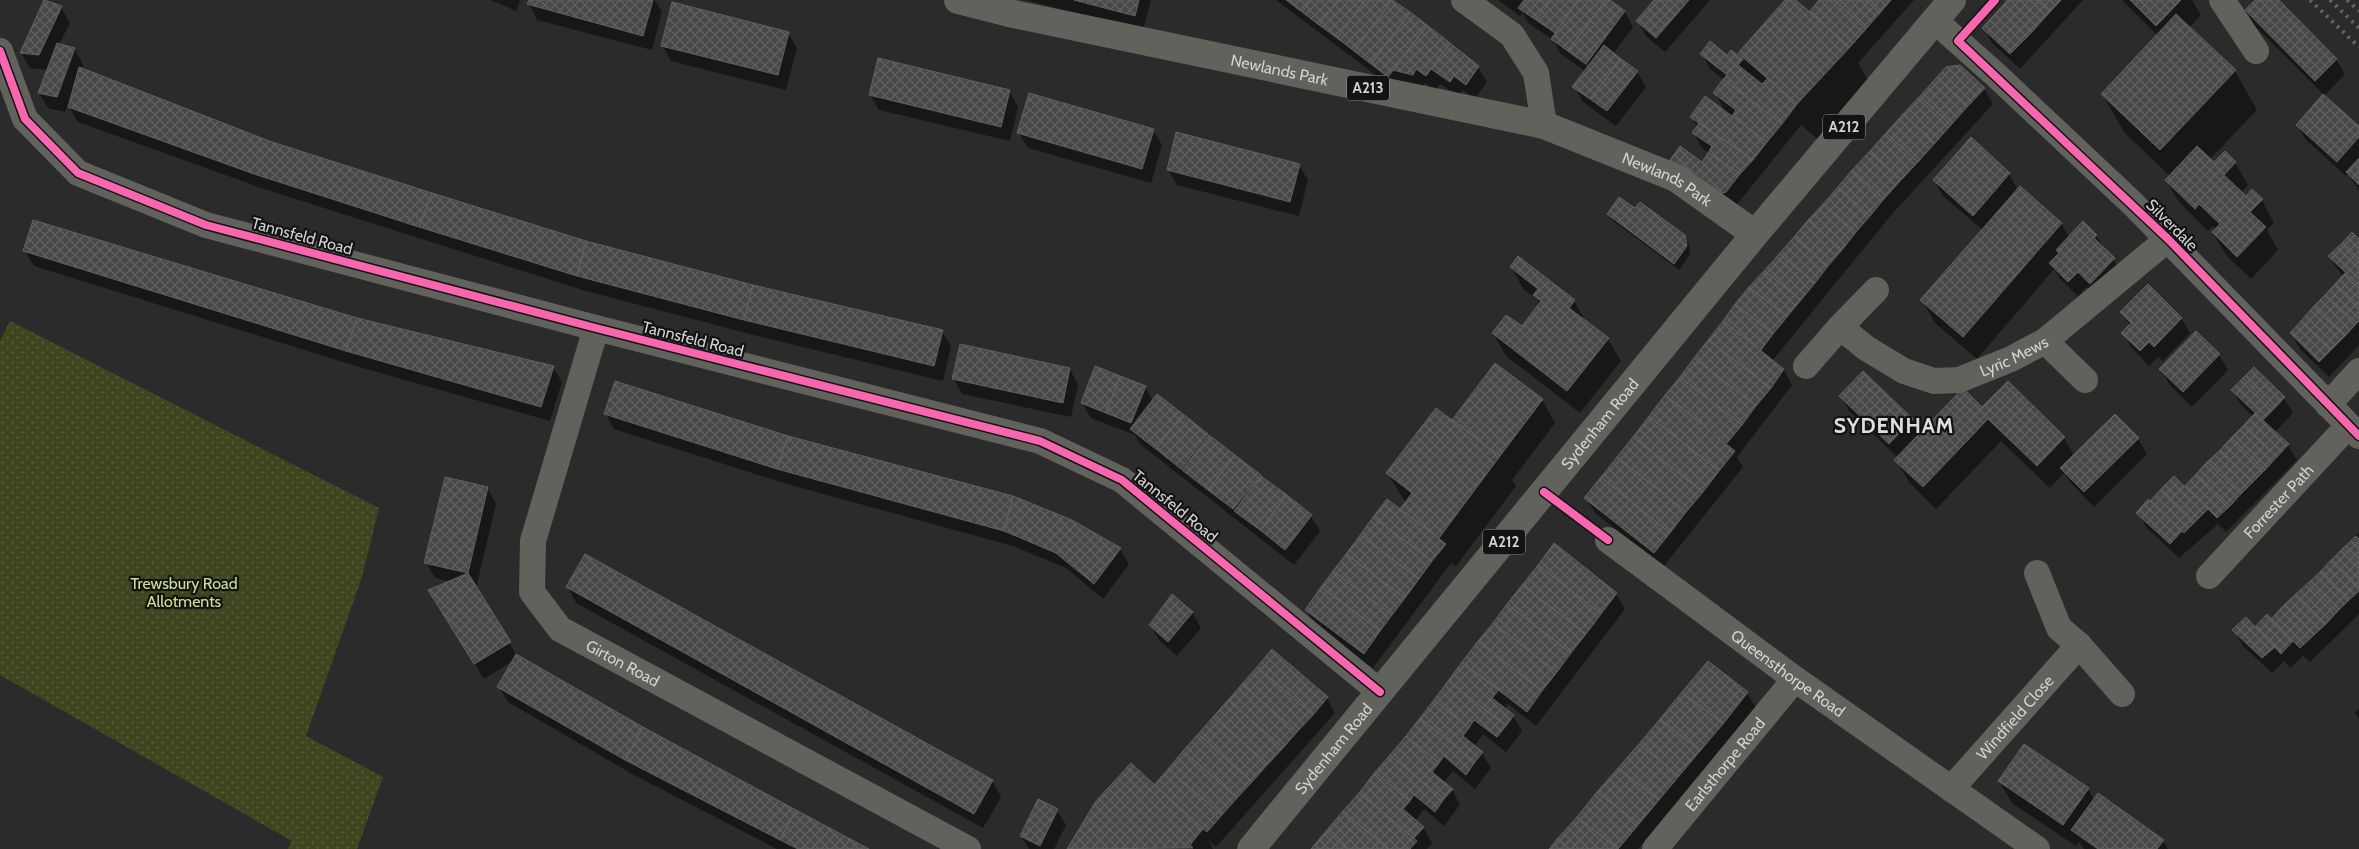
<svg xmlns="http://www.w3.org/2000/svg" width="2359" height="849" font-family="Cabin,sans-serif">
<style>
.garden{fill:url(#garden-dots)}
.shadow{fill:#0007;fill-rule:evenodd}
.building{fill:url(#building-cross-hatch);stroke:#606061}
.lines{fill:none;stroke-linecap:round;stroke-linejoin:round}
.minor{stroke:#60625b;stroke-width:26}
.primary{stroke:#61625b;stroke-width:28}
.rail{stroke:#666663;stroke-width:4;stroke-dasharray:2.5 5;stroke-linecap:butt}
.cycleway-casing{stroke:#131314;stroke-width:11}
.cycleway{stroke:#f766af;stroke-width:8}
.labels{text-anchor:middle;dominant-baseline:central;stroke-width:4.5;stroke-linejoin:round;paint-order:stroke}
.shield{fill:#131314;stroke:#989899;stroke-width:1}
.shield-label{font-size:15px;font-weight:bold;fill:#d1d1d2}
.street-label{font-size:16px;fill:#d1d1d2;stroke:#131314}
.park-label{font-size:16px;fill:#cce08d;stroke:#131314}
.district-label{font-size:21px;font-weight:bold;letter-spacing:1px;fill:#dedde1;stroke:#131314}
</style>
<defs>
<pattern id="garden-dots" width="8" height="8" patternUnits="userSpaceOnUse" patternTransform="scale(1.25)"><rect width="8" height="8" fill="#3e461f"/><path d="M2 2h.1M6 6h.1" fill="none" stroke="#59603f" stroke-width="1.8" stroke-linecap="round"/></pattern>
<pattern id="building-cross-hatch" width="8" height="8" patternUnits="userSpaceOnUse" patternTransform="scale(1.25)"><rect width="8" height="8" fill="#484848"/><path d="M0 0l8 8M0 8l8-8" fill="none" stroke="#616162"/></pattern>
</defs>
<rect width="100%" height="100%" fill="#2b2b2b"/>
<path class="garden" d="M10 321 379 508 362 577 306 736 383 777 357 849H288L292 841 0 675V341Z"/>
<path class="shadow" d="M45 0 61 7 70 23 59 45 75 49 83 65 82 69 272 143 585 242 753 286 942 331 951 346 943 381 754 335 586 291 264 189 78 122 68 105 65 112 48 108 39 93 48 70 30 68 21 53Z
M491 0H520L516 11Z
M530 0H655L662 12 652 50 537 20 529 4Z
M1025 0H1151L1143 30Z
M1276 0H1390L1478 67 1487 82 1475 99 1463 90 1459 96 1440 84 1435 90 1425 83 1421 89 1397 91Z
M1498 0H1608L1624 11 1633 27 1613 54 1637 72 1646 87 1616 126 1583 102 1574 87 1585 71 1561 54 1553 40 1528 23 1523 13 1520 16ZM1562 45 1592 67 1591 69 1562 48Z
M1656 0H1710L1665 52 1646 36 1638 21Z
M1785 0H1797L1796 2 1813 17 1821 0H1914L1858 63 1871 86 1820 141 1801 125 1735 207 1729 208 1703 163 1709 153 1702 148 1693 133 1697 127 1692 117 1726 113 1715 93 1724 80 1710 69 1702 54 1728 56 1731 51 1745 62 1740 53Z
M2009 0H2083L2020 69 1992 43 1983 28Z
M2122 0H2192L2201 15 2189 28 2235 71 2257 110 2209 160 2214 164 2235 163 2248 185 2241 193 2246 198 2262 200 2274 223 2267 230 2278 250 2251 279 2226 255 2213 233 2216 229 2213 226 2208 231 2179 202 2166 180 2170 176 2125 133 2102 94 2158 36Z
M2257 0H2277L2336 59 2345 74 2324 96 2359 128V190L2348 174 2346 176 2306 140 2297 125 2324 95 2255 26 2246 10Z
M788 33 797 48 786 90 671 61 662 45Z
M1984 89 1993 104 1892 214 1772 361 1784 370 1792 385 1737 457 1743 467 1663 567 1595 513 1586 498 1750 288Z
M1010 92 1018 107 1010 141 879 110 870 95Z
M1153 130 1162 145 1151 183 1028 148 1019 133Z
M1971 139 2009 174 2018 190 2061 223 2069 237 2083 223 2096 236 2123 274 2099 299 2087 287 2078 296 2060 279 2054 269 1977 359 1935 323 1922 300 1983 230 1943 196 1934 180Z
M1299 165 1308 180 1299 216 1177 185 1168 170Z
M1636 210 1684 236 1689 244 1690 254 1679 270 1613 221 1609 214Z
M2359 241V345L2329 377 2300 349 2291 333 2343 277 2329 257Z
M25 251 357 320 553 367 562 382 550 421 356 366 34 266Z
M1511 267 1574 301 1586 322 1608 339 1621 361 1580 413 1506 356 1493 333 1522 328 1540 305 1537 299 1524 290Z
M2122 312 2181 318 2190 333 2163 361 2158 357 2149 366 2132 348 2123 333 2130 326Z
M2219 355 2228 370 2192 407 2169 384 2161 369Z
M1496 364 1542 400 1555 423 1512 480 1516 486 1456 566 1451 563 1373 668 1315 625 1306 610 1404 514 1406 503 1388 474 1456 424Z
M1070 369 1078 385 1071 417 962 394 954 379Z
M2254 369 2284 398 2293 413 2275 432 2288 445 2297 460 2226 532 2218 524 2179 558 2147 528 2138 513 2184 488 2253 417 2241 405 2232 390Z
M1145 387 1153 401 1158 396 1311 516 1320 531 1294 565 1140 444 1135 435 1091 418 1082 403Z
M1841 396 1912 420 1920 435 1982 409 2064 438 2074 456 2138 439 2147 454 2094 507 2071 483 2064 473 2050 488 2001 441 1936 509 1909 482 1896 460 1898 458 1849 411Z
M606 414 787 437 1072 521 1120 549 1129 564 1103 599 1066 568 1013 546 787 484 614 429Z
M488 489 496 504 476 588 517 656 643 728 866 849H777L634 775 508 702 499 687 514 660 484 679 439 606 451 582 435 578 426 562Z
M2359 533V614L2310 662 2303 656 2290 668 2284 661 2272 673 2243 646 2234 630 2255 628 2271 621Z
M568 587 992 781 1001 797 983 828 576 603Z
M1616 594 1625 609 1536 726 1508 704 1504 709 1513 716 1522 731 1506 752 1483 734 1474 747 1482 753 1491 768 1475 789 1453 771 1443 783 1452 789 1460 805 1444 826 1424 809 1415 821 1423 827 1432 843 1427 849H1311L1406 737Z
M1192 612 1201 628 1177 656 1159 640 1150 625Z
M1747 693 1756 708 1638 849H1552Z
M1327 698 1335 713 1216 847 1208 840 1213 849H1069L1097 802 1155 786Z
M2359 709V719L2355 713Z
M1999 781 2088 789 2094 800 2163 841 2168 849H2084L2079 842 2076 846 2012 803Z
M1057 810 1066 825 1054 849H1029L1021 836Z"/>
<path class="building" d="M44 0 62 6 39 55 20 53Z
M529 0H653L643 36 527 4Z
M1074 0H1139L1135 16Z
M1286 0H1311L1302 12Z
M1311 0H1338L1319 25 1302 12Z
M1338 0H1365L1337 38 1319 25Z
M1365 0H1392L1354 51 1337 38Z
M1392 0 1410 12 1371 64 1354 51Z
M1524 0H1551L1536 20 1518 8Z
M1551 0H1578L1555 33 1536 20Z
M1578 0H1606L1568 51 1551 39Z
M1606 0H1610L1625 11 1586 64 1568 51Z
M1654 0H1689L1656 38 1636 21Z
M1785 0H1796L1850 47 1797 104 1738 53Z
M1819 0H1834L1866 29 1850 47 1809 12Z
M1834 0H1865L1880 13 1866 29Z
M1865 0H1891L1880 13Z
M2007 0H2036L2050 12 2032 32 2004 4Z
M2036 0H2061L2050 12Z
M2130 0H2181L2156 26Z
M2255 0H2279L2337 59 2315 81 2245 10Z
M672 2 789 32 778 75 661 46Z
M2004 4 2032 32 2010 54 1982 28Z
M1410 12 1427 25 1388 77 1371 64Z
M2176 14 2236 70 2160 150 2101 94Z
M1427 25 1450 43 1431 69 1426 76 1416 69 1413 75 1393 70Z
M1710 41 1727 55 1731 50 1743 59 1738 65 1762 84 1768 78 1797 104 1782 124 1723 79 1727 75 1700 54Z
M57 43 75 48 57 97 38 93Z
M1450 43 1479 66 1466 85 1454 76 1450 82 1431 69Z
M1604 45 1621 59 1590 99 1572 87Z
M878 58 1010 90 1001 127 869 95Z
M1621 59 1638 71 1607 111 1590 99Z
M1960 65 1985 88 1968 106 1937 77 1946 67Z
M79 67 272 142 432 193 419 227 254 174 68 107Z
M1937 77 1968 106 1951 125 1920 96Z
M1723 79 1782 124 1767 142 1732 116 1736 110 1713 93Z
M1029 93 1154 129 1142 169 1017 133Z
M2323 94 2359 126V137L2337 162 2296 125Z
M1705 96 1767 142 1753 160 1690 117Z
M1920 96 1951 125 1935 143 1903 114Z
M1903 114 1935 143 1918 162 1886 133Z
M1699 123 1753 160 1740 174 1708 153 1712 146 1692 133Z
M1176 132 1300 164 1290 202 1167 170Z
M1886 133 1918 162 1901 180 1869 152Z
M1971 137 2010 173 1973 216 1933 180Z
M1680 146 1702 162 1708 153 1740 174 1726 192 1720 194 1670 160Z
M2197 146 2214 162 2225 151 2236 162 2224 175 2246 196 2252 189 2263 199 2250 212 2266 227 2237 257 2212 232 2220 224 2199 204 2195 209 2165 180Z
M1869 152 1901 180 1884 199 1852 170Z
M2359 158V185L2346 172Z
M1852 170 1884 199 1870 216 1838 187Z
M2020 186 2062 223 1963 337 1920 300Z
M1838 187 1870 216 1856 232 1823 204Z
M432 193 586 241 577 276 419 227Z
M1619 197 1635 208 1640 202 1685 235 1687 246 1674 264 1607 214Z
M1823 204 1856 232 1842 250 1808 220Z
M33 220 357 318 346 351 23 251Z
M1808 220 1842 250 1828 266 1794 237Z
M2083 221 2097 235 2094 238 2115 258 2090 284 2078 272 2068 282 2049 263 2059 253 2056 250Z
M2352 232 2359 239V263L2341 244Z
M1794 237 1828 266 1815 283 1779 254Z
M586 241 753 285 744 320 577 276Z
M2341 244 2359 263V285L2328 256Z
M1779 254 1815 283 1801 300 1764 271Z
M1518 256 1575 300 1569 308 1609 338 1567 391 1492 333 1506 315 1522 326 1541 301 1533 295 1538 289 1510 267Z
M1764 271 1801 300 1787 317 1749 287Z
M2345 273 2359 285V305L2335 284Z
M2148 284 2182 318 2154 347 2149 342 2140 351 2121 333 2131 323 2120 312Z
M2335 284 2359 305V321L2357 323 2325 295Z
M753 285 943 330 934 366 744 320Z
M1749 287 1787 317 1773 334 1735 304Z
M2325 295 2357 323 2345 336 2313 307Z
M1735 304 1773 334 1761 350 1723 321Z
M2313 307 2345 336 2332 349 2301 321Z
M357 318 554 366 541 407 346 351Z
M1723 321 1784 369 1771 388 1708 340Z
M2301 321 2332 349 2319 362 2290 333Z
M2196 331 2220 354 2183 392 2159 369Z
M1708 340 1771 388 1756 406 1694 358Z
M960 344 1070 368 1063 403 952 379Z
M1694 358 1756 406 1742 425 1680 377Z
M1495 363 1543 399 1500 456 1452 420Z
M1095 366 1120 376 1106 413 1081 403Z
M2254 367 2285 397 2274 409 2243 378Z
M1863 371 1913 419 1889 444 1839 396Z
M1120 376 1146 386 1131 423 1106 413Z
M1680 377 1742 425 1727 443 1665 395Z
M2243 378 2274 409 2263 420 2231 390Z
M615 381 788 436 777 469 604 414Z
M2008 381 2065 437 2037 466 1988 419 1923 487 1894 460 1963 388 1982 407Z
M1157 394 1183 414 1156 449 1130 429Z
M1665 395 1735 451 1719 471 1649 416Z
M1436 408 1500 456 1439 538 1400 509 1412 493 1386 473Z
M2255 413 2289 444 2277 457 2243 426Z
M1183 414 1208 434 1181 469 1156 449Z
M2115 414 2139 438 2084 492 2060 468Z
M1649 416 1719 471 1703 492 1633 437Z
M2243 426 2277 457 2265 470 2231 438Z
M1209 435 1235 455 1208 490 1182 470Z
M788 436 1013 496 1004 531 777 469Z
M1633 437 1703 492 1686 512 1617 457Z
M2231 438 2265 470 2253 482 2219 451Z
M2219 451 2253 482 2241 494 2207 462Z
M1235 455 1261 475 1233 509 1208 490Z
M1617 457 1686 512 1670 533 1601 477Z
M2207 462 2241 494 2230 506 2196 474Z
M2196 474 2230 506 2217 518 2185 486Z
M1261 476 1287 495 1260 530 1234 511Z
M2174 476 2208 509 2195 522 2161 489Z
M445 477 488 487 468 573 424 563Z
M1601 477 1670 533 1654 553 1584 498Z
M2161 489 2195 522 2184 533 2150 501Z
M1287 495 1312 515 1285 550 1260 530Z
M1013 496 1072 520 1121 548 1094 584 1056 553 1004 531Z
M1387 499 1446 544 1432 561 1373 517Z
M2148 499 2182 531 2170 544 2136 513Z
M1373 517 1432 561 1419 579 1360 535Z
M1360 535 1419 579 1405 598 1346 554Z
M2356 536 2359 539V564L2343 548Z
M1554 543 1617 593 1601 614 1538 565Z
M2343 548 2359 564V587L2332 559Z
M585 554 993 780 974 814 566 587Z
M1346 554 1405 598 1392 615 1333 571Z
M2332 559 2359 587V591L2348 601 2320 572Z
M1538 565 1601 614 1586 634 1522 585Z
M1333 571 1392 615 1380 631 1321 587Z
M2320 572 2348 601 2337 612 2308 583Z
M468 573 511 642 474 664 428 590Z
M2308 583 2337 612 2326 624 2296 594Z
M1522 585 1586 634 1571 653 1507 604Z
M1321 587 1380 631 1364 654 1305 610Z
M1172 594 1193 612 1168 642 1149 625Z
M2296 594 2326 624 2314 635 2284 605Z
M1507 604 1571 653 1557 672 1493 623Z
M2284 605 2314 635 2300 648 2271 619Z
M2267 614 2293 641 2281 654 2255 627Z
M2246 617 2275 647 2262 658 2232 630Z
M1493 623 1557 672 1542 691 1478 641Z
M1478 641 1542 691 1527 712 1462 662Z
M1272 649 1328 697 1313 715 1257 667Z
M516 654 643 727 625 760 497 687Z
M1708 661 1748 692 1723 724 1682 692Z
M1462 662 1499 690 1492 698 1514 715 1506 726 1448 681Z
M1257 667 1313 715 1297 732 1242 684Z
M1448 681 1506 726 1497 737 1474 720 1469 728 1434 700Z
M1242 684 1297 732 1283 748 1228 700Z
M1682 692 1723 724 1700 751 1660 719Z
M1228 700 1283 748 1268 764 1213 717Z
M1434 700 1469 728 1463 736 1483 752 1475 762 1420 718Z
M1213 717 1268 764 1252 782 1198 734Z
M1420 718 1475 762 1466 775 1444 756 1439 763 1406 736Z
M1660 719 1700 751 1679 776 1639 744Z
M643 727 796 810 780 840 625 760Z
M1198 734 1252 782 1237 798 1183 751Z
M1406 736 1439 763 1432 772 1453 789 1444 799 1390 755Z
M1639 744 1679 776 1659 800 1618 768Z
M2024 744 2089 788 2063 825 1998 781Z
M1183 751 1237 798 1222 815 1168 769Z
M1390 755 1444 799 1435 812 1414 795 1410 801 1375 772Z
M1131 763 1203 829 1190 845 1193 848 1067 849 1096 801Z
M1618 768 1659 800 1639 824 1597 792Z
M1168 769 1222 815 1207 832 1154 785Z
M1375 772 1410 801 1403 809 1424 827 1414 838 1359 793Z
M1597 792 1639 824 1618 849 1577 817Z
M1359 793 1417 841 1410 849H1388L1343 811Z
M2098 793 2164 840 2157 849H2098L2071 830Z
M1038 799 1058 809 1040 846 1020 836Z
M796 810 869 849H798L780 840Z
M1343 811 1388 849H1347L1326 831Z
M1577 817 1618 849H1570L1557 839Z
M1326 831 1347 849H1311Z
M1557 839 1570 849H1549Z"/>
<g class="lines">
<g class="minor">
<path d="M1464 0 1512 35 1536 73 1544 125"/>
<path d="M2222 0 2256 51"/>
<path d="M1934 20 1997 76 2133 204 2359 436"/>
<path d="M0 51 25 119 78 173 206 225 596 328 1040 441 1122 480 1380 692"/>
<path d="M1840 327 1876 290"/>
<path id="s1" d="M596 328 533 541 532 592 560 629 968 849"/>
<path d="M2045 341 2085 380"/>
<path id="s2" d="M1806 366 1840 327 1866 348 1904 371 1934 381 1959 380 2011 359 2045 341 2168 239"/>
<path d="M2328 405 2359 371"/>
<path id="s3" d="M1608 540 1795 679 2037 849"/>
<path d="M2037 573 2059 628 2079 645"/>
<path id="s4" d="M2209 576 2348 426"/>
<path id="s5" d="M1951 789 2079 645 2122 694"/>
<path id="s6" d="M1655 849 1795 679"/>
</g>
<g class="primary">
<path id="s7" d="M958 0 1009 13 1544 125 1676 178 1755 234"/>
<path id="s8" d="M1251 849 1755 234 1952 0"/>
</g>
<path class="rail" d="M2310 0 2359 47
M2330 0 2359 28
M2347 0 2359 11"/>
<defs>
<path id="cycleway" d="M1995 0 1958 41 2168 239 2359 436
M0 51 25 119 78 173 206 225 596 328 1040 441 1122 480 1380 692
M1544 492 1608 540"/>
</defs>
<use href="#cycleway" class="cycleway-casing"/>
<use href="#cycleway" class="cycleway"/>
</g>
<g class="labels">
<g class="shield">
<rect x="1347" y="75.5" width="42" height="25" rx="4"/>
<rect x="1823" y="114.5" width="42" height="25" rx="4"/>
<rect x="1483" y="529.5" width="42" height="25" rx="4"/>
</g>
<g class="shield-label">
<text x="1368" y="88">A213</text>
<text x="1844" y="127">A212</text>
<text x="1504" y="542">A212</text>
</g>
<g class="street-label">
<text stroke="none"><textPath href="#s7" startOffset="329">Newlands Park</textPath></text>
<text stroke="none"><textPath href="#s7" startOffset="734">Newlands Park</textPath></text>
<text transform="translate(2172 225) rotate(45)">Silverdale</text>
<text transform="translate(302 236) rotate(15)">Tannsfeld Road</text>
<text transform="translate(693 339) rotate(14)">Tannsfeld Road</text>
<text stroke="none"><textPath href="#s2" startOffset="246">Lyric Mews</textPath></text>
<text stroke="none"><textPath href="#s8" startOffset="550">Sydenham Road</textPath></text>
<text stroke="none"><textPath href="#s4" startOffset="102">Forrester Path</textPath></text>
<text transform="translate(1175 506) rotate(39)">Tannsfeld Road</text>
<text stroke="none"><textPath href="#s1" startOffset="391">Girton Road</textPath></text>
<text stroke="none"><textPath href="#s3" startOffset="224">Queensthorpe Road</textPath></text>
<text stroke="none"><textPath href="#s5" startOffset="96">Windfield Close</textPath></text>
<text stroke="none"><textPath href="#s8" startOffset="130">Sydenham Road</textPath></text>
<text stroke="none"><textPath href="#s6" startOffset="110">Earlsthorpe Road</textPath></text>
</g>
<g class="park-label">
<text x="184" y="583">Trewsbury Road<tspan x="184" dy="18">Allotments</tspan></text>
</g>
<g class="district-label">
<text x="1894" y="425">SYDENHAM</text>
</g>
</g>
</svg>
